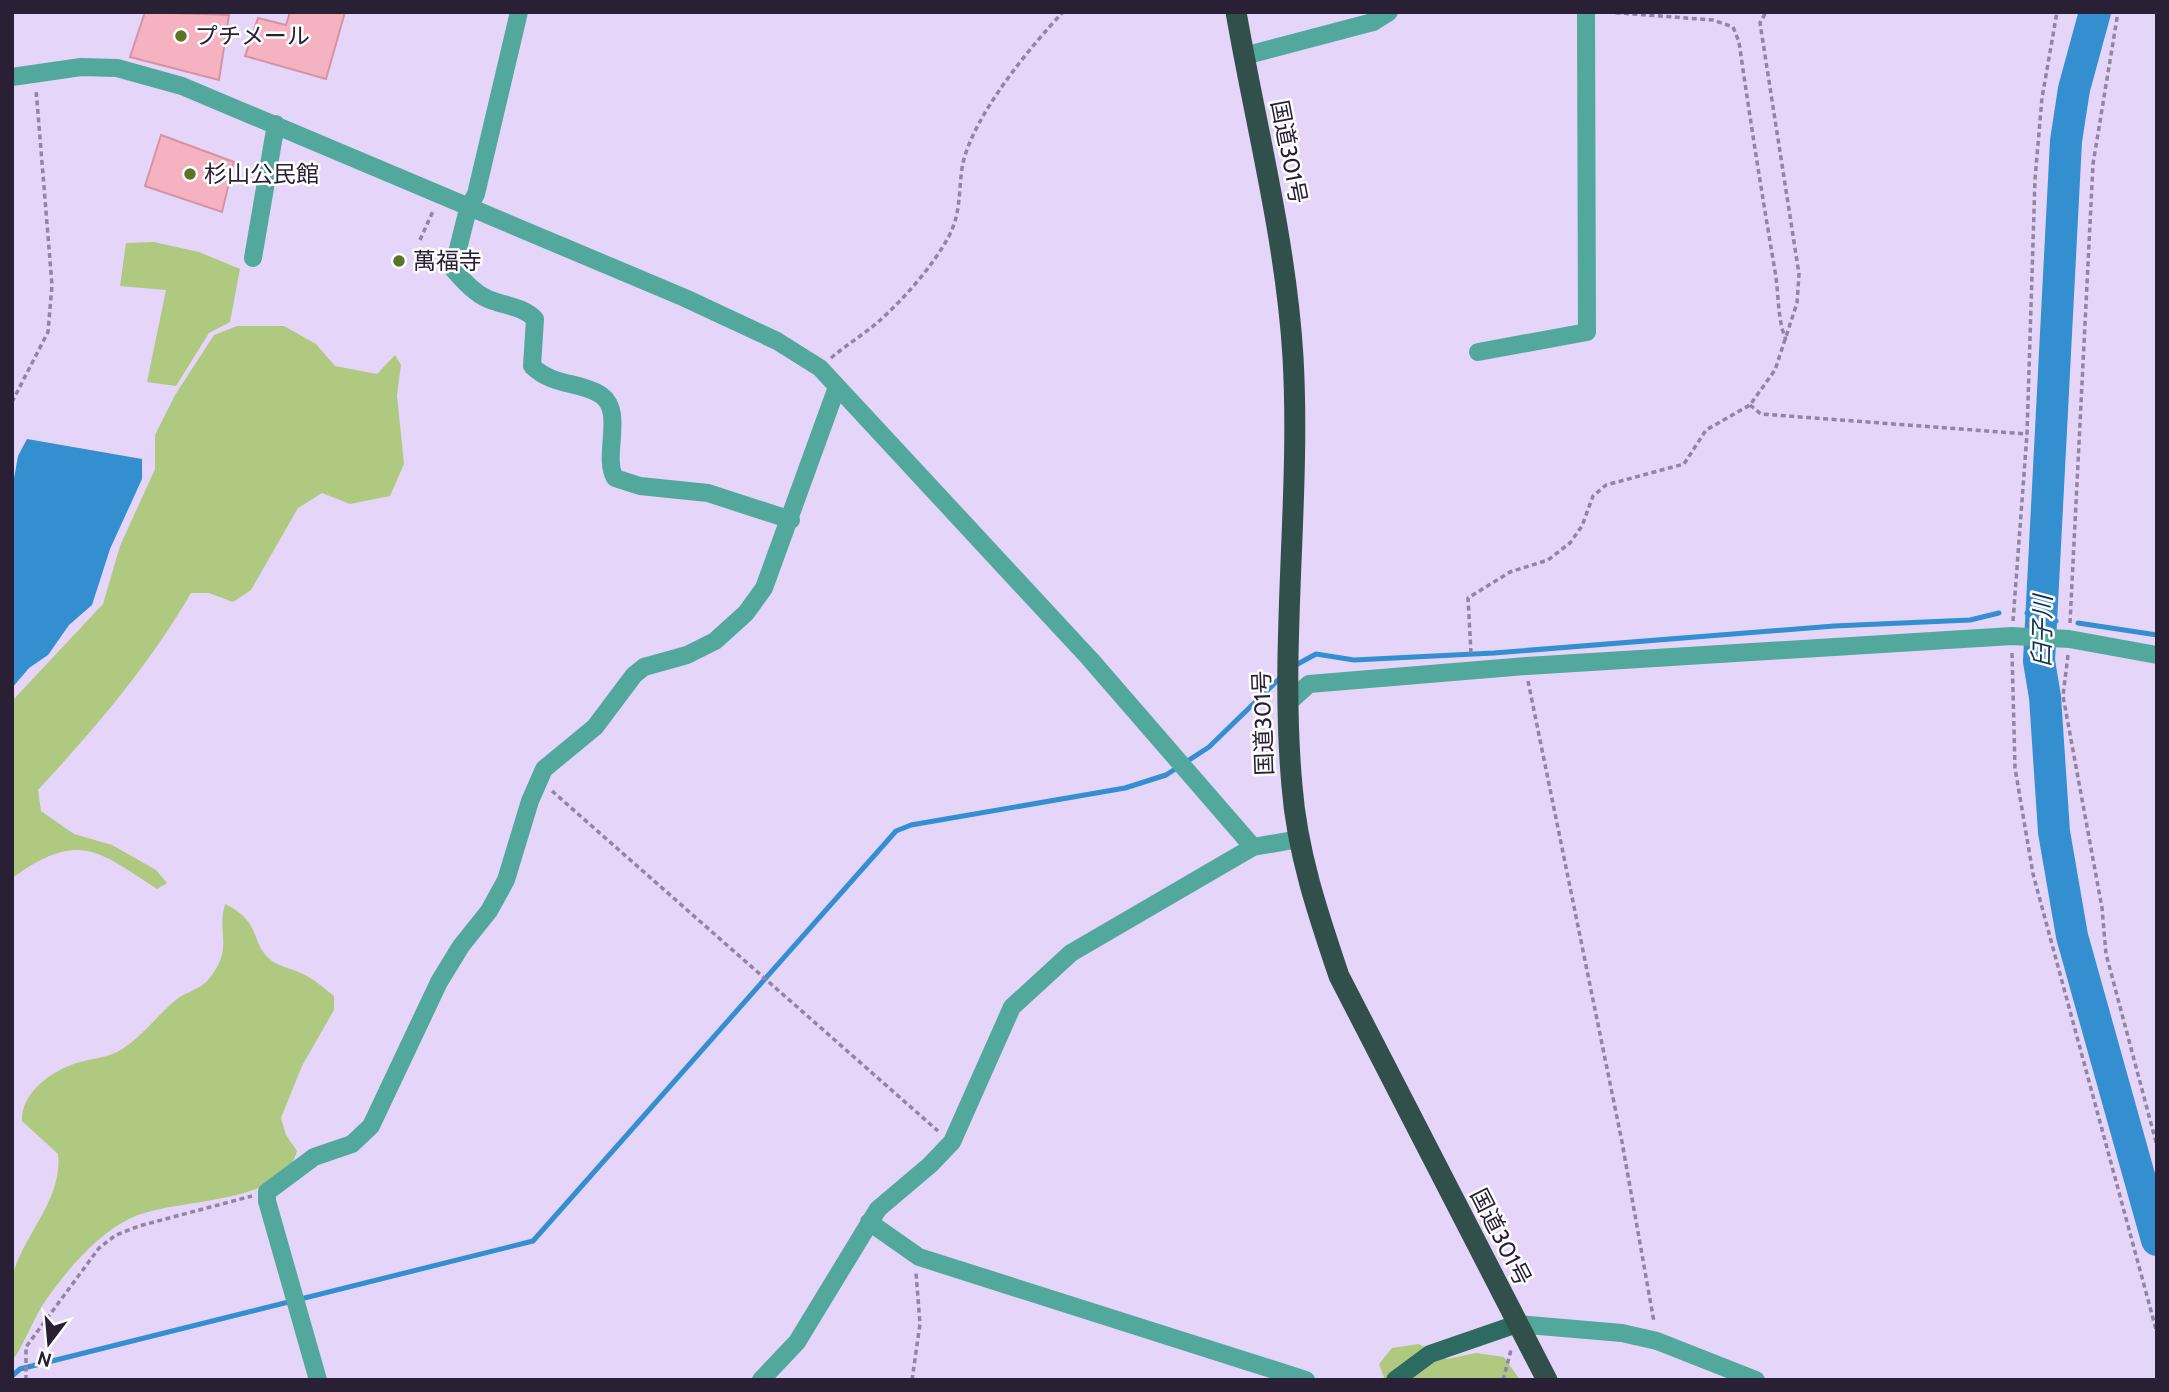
<svg xmlns="http://www.w3.org/2000/svg" width="2169" height="1392" font-family="Cabin,'Noto Sans JP',sans-serif">
<style>
.green{fill:#b0c981}
.water{fill:#348fd1}
.lines{fill:none;stroke-linecap:round;stroke-linejoin:round}
.stream{stroke:#348fd1;stroke-width:5}
.river{stroke:#348fd1;stroke-width:32}
.building{fill:#f5b3c2;stroke:#d793a3;stroke-width:2}
.path{stroke:#9285a3;stroke-width:3.5;stroke-dasharray:5 3.5;stroke-linecap:butt}
.minor{stroke:#52a89d;stroke-width:18}
.major{stroke:#2c6a62;stroke-width:18}
.highway{stroke:#31504c;stroke-width:21}
.poi-dot{fill:#5d7426;stroke:#fefefe;stroke-width:2.5}
.labels{text-anchor:middle;dominant-baseline:central;stroke-width:5;stroke-linejoin:round;paint-order:stroke}
.poi-label{font-size:23px;fill:#2a2036;stroke:#fefefe;text-anchor:start}
.street-label{font-size:23px;fill:#2a2036;stroke:#fefefe}
.water-label{font-size:24px;font-style:italic;fill:#0f3550;stroke:#fefefe}
</style>
<rect width="100%" height="100%" fill="#e4d5f9"/>
<path class="green" d="M154 242 199 252 240 269 230 322 209 333 176 386 147 382 166 290 120 286 126 243Z
M237 326H284L316 344 335 366 377 374 395 355 401 365 397 395 404 464 390 496 350 504 322 493 298 508 251 590 233 602 209 593H191C147 668 97 726 38 790L41 811 74 834 112 845 156 870 167 883 157 889C96 849 78 831 12 878V701L103 604 120 546 155 469V435L175 395 214 335Z
M225 904C264 923 249 944 272 961 281 967 293 969 303 974 314 979 324 988 334 996V1010L302 1066 281 1118 286 1135 297 1151C282 1207 175 1197 131 1218 97 1234 67 1270 46 1300 33 1318 26 1342 12 1361 12 1339 7 1292 13 1274 24 1234 63 1199 58 1154L22 1121C21 1095 47 1074 71 1065 85 1059 103 1059 117 1052 141 1039 156 1016 177 999 186 992 201 989 208 980 235 948 216 933 225 904Z
M1419 1344 1447 1359 1476 1353 1504 1357 1520 1380H1385L1379 1364 1392 1348Z"/>
<path class="water" d="M27 439 142 459V479L110 549 92 605 69 625 48 655 29 668 12 688V490L18 456Z"/>
<g class="lines">
<path class="stream" d="M2027 613 2056 621
M2078 623 2157 635
M1294 666 1316 654 1354 660 1494 653 1834 626 1970 620 1999 613
M12 1376 20 1369 533 1241 896 831 911 825 1125 788 1166 775 1209 747 1281 677"/>
<path class="river" d="M2095 12 2074 89 2066 141 2039 661 2045 697 2054 832 2072 936 2157 1240"/>
</g>
<path class="building" d="M145 12 229 15 219 80 130 57Z
M290 12H345L326 79 245 56 258 18 286 25Z
M161 135 234 162 222 212 145 186Z"/>
<g class="lines">
<path class="path" d="M1607 12 1713 20 1733 27 1739 42C1750 119 1762 195 1775 271 1779 293 1777 319 1786 340
M420 240 433 211
M831 358C846 345 863 335 878 322 904 299 933 266 949 236 962 211 958 188 963 163 974 115 1030 47 1063 12
M12 402 48 332 52 285 36 89
M1750 405 1761 414 2027 434
M2013 621 2027 434 2035 179 2042 98 2057 12
M2070 623 2093 164 2118 12
M1471 653 1468 598 1510 572 1548 560 1570 543 1582 526 1593 496 1606 485 1684 464 1706 430 1750 405 1775 370 1797 303 1799 274 1760 23 1766 12
M2012 653 2015 768 2033 874 2157 1333
M2068 655 2063 696 2102 908 2106 954 2157 1146
M1528 681 1622 1142 1654 1322
M552 791 938 1131
M26 1380V1347L99 1248 116 1235 139 1226 252 1196
M912 1380 920 1324 916 1273
M1503 1380 1511 1350"/>
<path class="minor" d="M519 12 476 194 468 209 453 269C464 281 473 292 488 299 504 306 523 306 535 319L532 366C554 387 579 381 601 395 625 412 602 456 615 478L640 486 708 493 791 520
M1244 56 1373 22 1389 12
M12 77 81 67 117 68 182 86 685 298 777 341 820 368 1090 659 1253 847
M253 258 276 124
M1478 352 1587 332 1586 12
M1288 703 1309 684 1527 666 2012 636 2069 639 2157 655
M869 1222 919 1257 1306 1380
M1517 1324 1622 1333 1657 1341 1756 1380
M318 1380 267 1201V1192L314 1157 352 1144 371 1126 439 982 461 946 489 911 506 880 530 801 544 769 595 727 634 675 644 667 687 655 715 641 746 613 764 588 837 387
M761 1380 797 1342 878 1209 930 1165 952 1142 1012 1007 1071 953 1253 847 1299 839"/>
<path class="major" d="M1395 1380 1430 1354 1517 1324"/>
<path class="highway" d="M1236 12C1256 127 1286 241 1293 357 1301 500 1279 643 1292 786 1297 852 1318 914 1339 976L1547 1380"/>
</g>
<g class="poi-dot">
<circle cx="181" cy="36" r="7"/>
<circle cx="190" cy="174" r="7"/>
<circle cx="399" cy="261" r="7"/>
</g>
<g class="labels">
<g class="poi-label">
<text x="195" y="36">プチメール</text>
<text x="204" y="174">杉山公民館</text>
<text x="413" y="261">萬福寺</text>
</g>
<g class="street-label">
<text transform="translate(1289 152) rotate(79)">国道301号</text>
<text transform="translate(1263 723) rotate(-92)">国道301号</text>
<text transform="translate(1501 1237) rotate(63)">国道301号</text>
</g>
<g class="water-label">
<text transform="translate(2042 631) rotate(-89)">臼子川</text>
</g>
</g>
<rect width="2169" height="1392" fill="none" stroke="#2a2036" stroke-width="28"/>
<g transform="translate(49 1343) rotate(196)" stroke="#fefefe" stroke-width="5" paint-order="stroke">
<path d="M0-5L12 26L0 18L-12 26Z" fill="#2a2036"/>
<text y="-10" font-size="19" font-weight="bold" text-anchor="middle" fill="#2a2036">N</text>
</g>
</svg>
